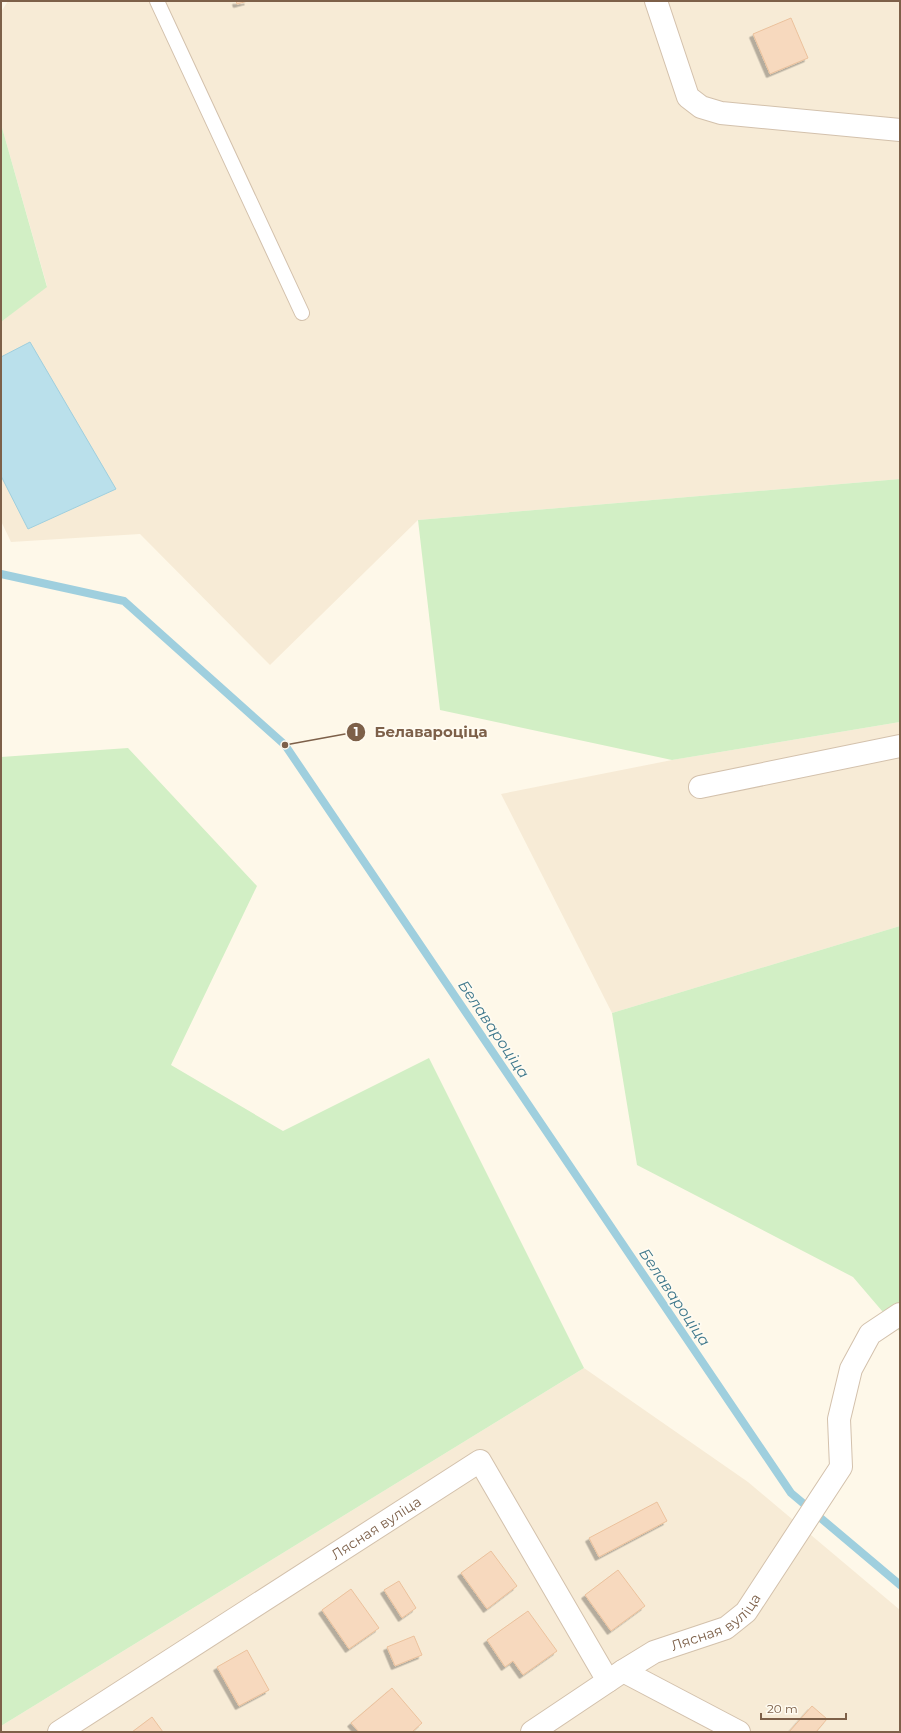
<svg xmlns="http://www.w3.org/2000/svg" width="901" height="1733" font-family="Montserrat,sans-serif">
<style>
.residential{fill:#f7ebd6}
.green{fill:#d2efc5}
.water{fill:#bae0eb;stroke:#9fcfde}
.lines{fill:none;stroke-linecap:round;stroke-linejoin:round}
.stream{stroke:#9fcfde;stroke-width:8}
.building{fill:#f7d9be;stroke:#ebc19c;filter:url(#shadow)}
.lane-casing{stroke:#d3c1ac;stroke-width:16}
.street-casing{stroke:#d3c1ac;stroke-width:24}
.lane{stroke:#fff;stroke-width:14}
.street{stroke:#fff;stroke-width:22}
.labels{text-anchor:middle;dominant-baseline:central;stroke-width:3.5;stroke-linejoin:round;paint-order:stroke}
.street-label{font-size:14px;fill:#7d6049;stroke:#fffbf1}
.water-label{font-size:15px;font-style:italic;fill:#3d778b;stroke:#fffbf1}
.leader{fill:none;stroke:#7d6049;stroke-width:1.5}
.callout-dot{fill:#7d6049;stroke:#fffbf1;stroke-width:1.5}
.mark-label{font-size:12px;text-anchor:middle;font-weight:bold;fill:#fff}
.callout-label{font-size:15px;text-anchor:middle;font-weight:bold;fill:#7d6049;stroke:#fffbf1;stroke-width:3.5;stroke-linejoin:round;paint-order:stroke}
</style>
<defs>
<filter id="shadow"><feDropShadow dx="-3.5" dy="3.5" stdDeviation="0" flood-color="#0004"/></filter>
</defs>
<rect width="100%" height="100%" fill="#fef8e9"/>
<path class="residential" d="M8 1H900V479L418 520 270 665 140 534 11 542 1 521V322L47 286 1 124V12Z
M900 722V926L612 1013 501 794 672 760Z
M584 1368 748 1482 900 1610V1732H1V1726Z"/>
<path class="green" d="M1 124 47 287 1 322Z
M900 479V722L672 760 440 710 418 520Z
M128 748 257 886 171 1065 283 1131 429 1058 584 1368 1 1726V757Z
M900 926V1332L853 1277 637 1165 612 1013Z"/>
<path class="water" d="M30 342 116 489 28 529 1 476V357Z"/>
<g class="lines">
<path class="stream" d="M1 574 124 601 285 745 791 1493 900 1585"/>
</g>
<path class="building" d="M236 1H248L237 4Z
M791 18 808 58 770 74 753 34Z
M657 1502 667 1521 599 1557 589 1538Z
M491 1551 517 1586 487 1609 461 1573Z
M618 1570 645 1606 611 1631 585 1595Z
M399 1581 416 1608 402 1618 384 1590Z
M351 1589 379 1628 349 1649 322 1610Z
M528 1611 557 1651 523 1675 513 1661 505 1667 487 1640Z
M414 1636 422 1655 395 1666 387 1647Z
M247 1650 269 1690 239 1706 217 1667Z
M392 1688 422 1723 412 1732H359L351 1723Z
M812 1706 827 1719 816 1732H789Z
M152 1717 163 1732H132Z"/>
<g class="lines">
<defs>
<path id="lane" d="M157 1 302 313"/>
<g id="street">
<path d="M656 1 688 97 701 107 721 113 900 130"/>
<path d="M700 787 900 746"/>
<path d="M623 1671 739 1732"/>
<path id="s1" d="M59 1732 480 1461 608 1681"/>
<path id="s2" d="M532 1732 623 1671 654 1652 726 1628 746 1612 841 1467 839 1419 851 1369 870 1334 900 1314"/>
</g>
</defs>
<use href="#lane" class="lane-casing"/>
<use href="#street" class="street-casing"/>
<use href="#lane" class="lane"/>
<use href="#street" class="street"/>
</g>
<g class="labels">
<g class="street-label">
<text stroke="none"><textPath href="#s1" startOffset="377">Лясная вуліца</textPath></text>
<text stroke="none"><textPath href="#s2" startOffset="216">Лясная вуліца</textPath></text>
</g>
<g class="water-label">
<text transform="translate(494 1029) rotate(56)">Белавароціца</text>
<text transform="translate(675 1297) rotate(56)">Белавароціца</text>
</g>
</g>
<path class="leader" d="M285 745L356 732"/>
<g class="callout-dot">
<circle cx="285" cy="745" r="4"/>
<circle cx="356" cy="732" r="10"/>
</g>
<g class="mark-label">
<text x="356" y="736">1</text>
</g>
<g class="callout-label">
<text x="431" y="737">Белавароціца</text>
</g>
<rect width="901" height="1733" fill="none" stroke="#7d6049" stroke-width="4"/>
<path d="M761 1713v6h85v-6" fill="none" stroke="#7d6049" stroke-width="2"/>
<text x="767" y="1713" font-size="12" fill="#7d6049" stroke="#fffbf1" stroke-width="3" paint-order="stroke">20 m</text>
</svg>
